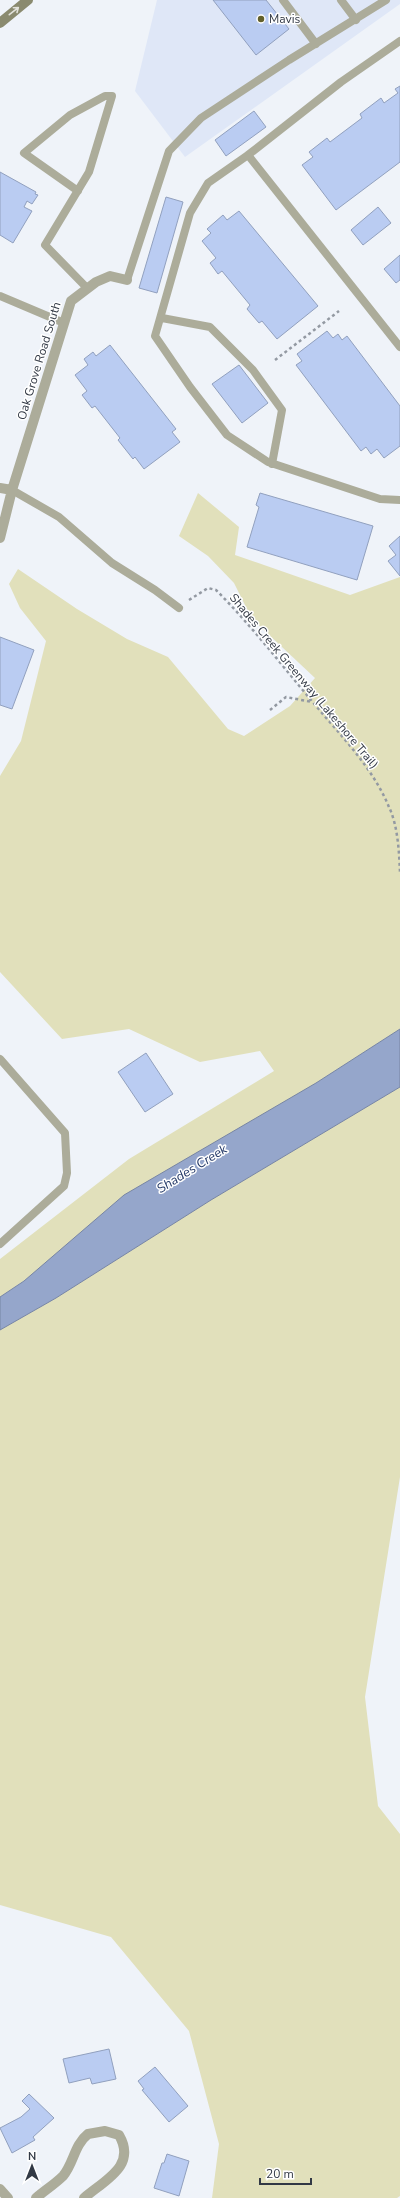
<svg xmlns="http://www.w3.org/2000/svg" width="400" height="2198" font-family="'Nunito Sans',sans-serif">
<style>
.built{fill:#dfe7f7}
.green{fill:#e1e0bb}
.water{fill:#95a6cb;stroke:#7785a3}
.building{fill:#baccf2;stroke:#91a0be}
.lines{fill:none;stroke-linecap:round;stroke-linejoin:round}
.path{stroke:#9399a2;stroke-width:2.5;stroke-dasharray:3 3;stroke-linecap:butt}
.service{stroke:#acac9a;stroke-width:8}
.minor{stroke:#acac9a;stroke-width:10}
.secondary{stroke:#8a8a6f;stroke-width:10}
.oneway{stroke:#e2e2db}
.poi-dot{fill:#62602c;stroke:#fff;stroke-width:1.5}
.labels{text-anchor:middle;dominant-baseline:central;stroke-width:3;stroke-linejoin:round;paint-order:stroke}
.poi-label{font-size:12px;fill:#323945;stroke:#fff;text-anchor:start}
.street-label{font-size:12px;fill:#323945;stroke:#fff}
.water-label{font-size:13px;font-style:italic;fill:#233867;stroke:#fff}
</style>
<rect width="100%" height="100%" fill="#eff3f9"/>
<path class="built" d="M157 0H400V4L185 157 135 91Z"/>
<path class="green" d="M198 493 239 527 235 555 350 595 400 577V1029L316 1083 0 1297V1259L129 1159 274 1071 260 1051 200 1062 129 1029 62 1039 0 972V776L21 741 46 641 20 608 9 584 18 569 77 609 127 639 168 657 228 729 244 736 290 706 315 678 252 619 234 583 208 556 179 536Z
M400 1087V1477L365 1697 378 1806 400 1834V2196L397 2198H212L219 2144 189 2031 111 1937 0 1905V1330L56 1298 211 1200Z"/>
<path class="water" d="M400 1029V1087L211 1200 56 1298 0 1330V1297L24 1281 124 1195 316 1083Z"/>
<path class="building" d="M213 0H266L289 29 256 55Z
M400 86V162L336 210 302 165 313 157 309 152 327 138 330 142 362 118 360 114 381 98 384 103 398 93 395 89Z
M254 111 266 127 226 156 215 140Z
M0 172 36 192 35 194 38 195 32 204 27 201 24 207 32 211 13 243 0 235Z
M166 197 183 202 157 293 139 288Z
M378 207 391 223 363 245 351 230Z
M239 211 318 306 277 339 262 321 259 323 247 309 250 305 222 271 218 274 210 263 216 258 202 241 211 233 207 229 223 215 227 220Z
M400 255V280L396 283 384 269Z
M327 331 333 338 338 334 342 340 347 336 400 406V446L384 458 377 449 371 454 366 447 361 451 296 365 302 361 297 354Z
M110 345 176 429 172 432 180 442 144 469 135 457 133 459 118 440 120 438 95 406 92 408 82 395 87 391 75 375 88 365 84 359 93 352 96 356Z
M239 365 268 403 242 423 212 384Z
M260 493 373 526 357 580 247 547 259 507 256 505Z
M400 536V576L388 561 396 555 389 546Z
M0 637 34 650 12 709 0 705Z
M146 1053 173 1094 145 1112 118 1072Z
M109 2049 116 2079 92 2084 90 2078 69 2083 63 2059Z
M155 2067 188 2106 169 2122 142 2090 144 2089 138 2081Z
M29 2094 54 2118 33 2137 35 2140 12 2153 0 2128 21 2117 30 2109 22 2101Z
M167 2154 189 2161 179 2196 154 2188 162 2163H164Z"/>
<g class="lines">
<path class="path" d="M275 360 339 311
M189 600 208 588 216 590C250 624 280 663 311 700 339 734 372 766 389 807 398 826 399 852 400 872
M270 710 286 697 312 702"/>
<path class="service" d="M283 0 316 44
M341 0 356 20
M248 155 341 82 400 41
M78 191 24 153 70 115 105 96H112L89 172 45 245 87 288
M127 280 169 151 201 118 289 60 386 0
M0 296 64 323
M162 318 210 327 253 370 282 410 272 464
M400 347 248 155 208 183 190 213 155 336 190 387 227 435 268 462 380 499 400 500
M12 490 59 517 112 563 155 590 179 608
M0 1059 65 1133 67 1173 64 1186 0 1244"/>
<path class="minor" d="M0 488 12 490
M0 538 12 490 71 301 96 282 110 276 127 280
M0 2189 8 2198
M36 2198C44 2191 55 2184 63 2176 74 2163 74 2145 88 2134L105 2131 119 2135C137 2166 105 2180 84 2198"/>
<path class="secondary" d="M0 23 28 0"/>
</g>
<defs><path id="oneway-shaft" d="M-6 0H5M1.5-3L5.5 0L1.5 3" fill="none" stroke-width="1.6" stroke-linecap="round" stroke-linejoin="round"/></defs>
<use class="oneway" href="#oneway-shaft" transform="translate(14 11) rotate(-38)"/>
<circle class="poi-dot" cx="261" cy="19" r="4"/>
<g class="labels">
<g class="poi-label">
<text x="269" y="19">Mavis</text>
</g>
<g class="street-label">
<text transform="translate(39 361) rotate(-73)">Oak Grove Road South</text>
<text transform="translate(304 681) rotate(50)">Shades Creek Greenway (Lakeshore Trail)</text>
</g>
<g class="water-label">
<text transform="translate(192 1169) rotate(-32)">Shades Creek</text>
</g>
</g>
<g transform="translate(32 2166)" stroke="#ffffff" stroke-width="3" paint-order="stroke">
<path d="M0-3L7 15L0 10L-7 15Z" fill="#323945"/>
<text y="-6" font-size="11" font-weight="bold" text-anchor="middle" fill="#323945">N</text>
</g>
<path d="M260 2178v6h51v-6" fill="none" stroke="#323945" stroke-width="2"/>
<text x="266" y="2178" font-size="12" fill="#323945" stroke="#ffffff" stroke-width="3" paint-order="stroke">20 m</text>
</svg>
